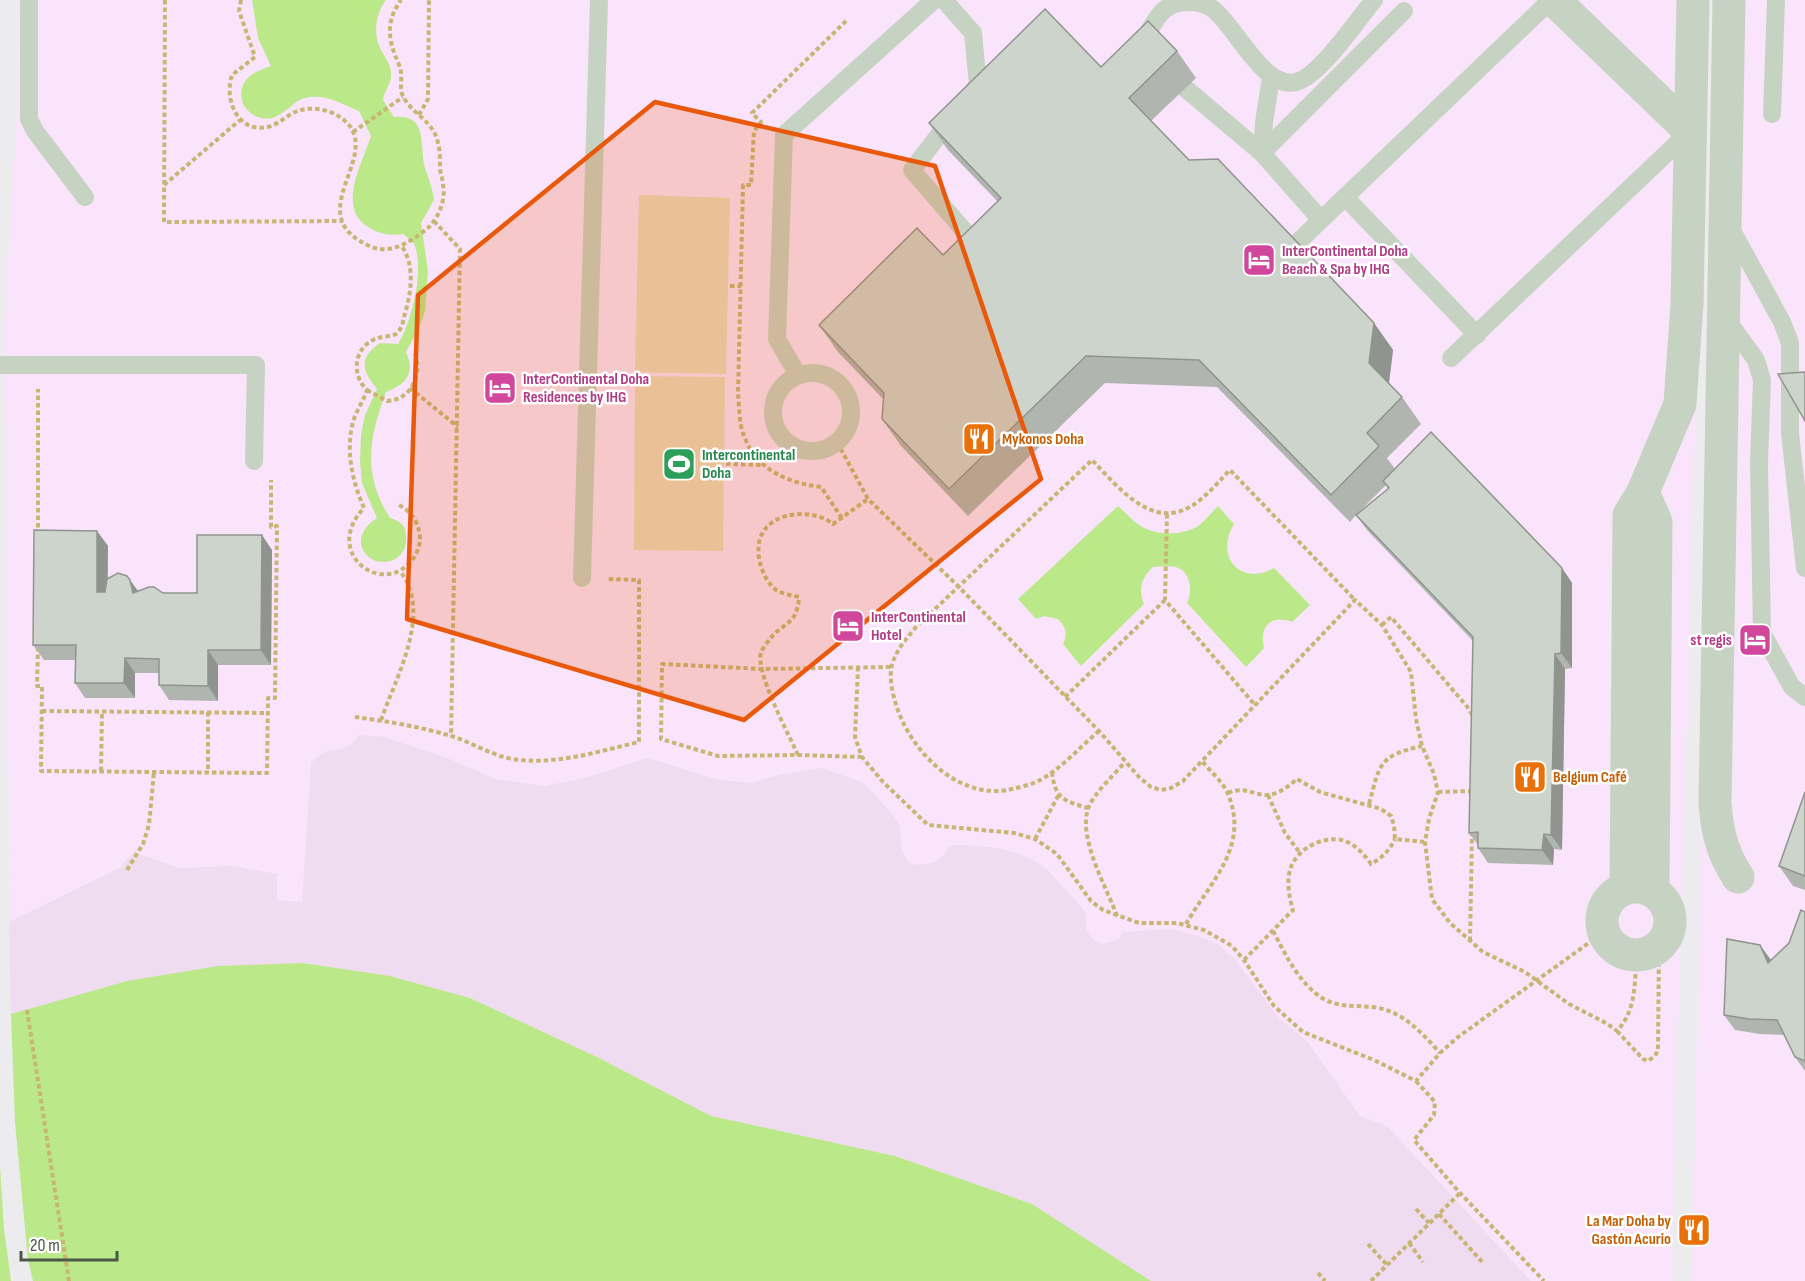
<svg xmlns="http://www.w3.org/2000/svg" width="1805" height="1281" font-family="'Sofia Sans Condensed',sans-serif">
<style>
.commercial{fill:#fae4fb}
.green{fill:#ecdbba}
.sand{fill:#efdcf0}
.water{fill:#bbe888}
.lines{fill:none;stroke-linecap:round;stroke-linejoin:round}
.path{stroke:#c9b573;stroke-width:4;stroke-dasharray:4.5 3;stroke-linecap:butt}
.service{stroke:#c7d3c2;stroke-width:18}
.minor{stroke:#c7d3c2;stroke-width:33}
.wall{fill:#b0b6af;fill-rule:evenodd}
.shaded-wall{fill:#90948e}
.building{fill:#cdd4cb;stroke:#90948e;stroke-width:1.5}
.marked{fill:#e8590c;fill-opacity:0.2;stroke:#e8590c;stroke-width:4.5;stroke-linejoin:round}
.labels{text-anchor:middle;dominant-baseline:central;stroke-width:5;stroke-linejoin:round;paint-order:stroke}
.hotel-label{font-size:16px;font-weight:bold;fill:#b23c85;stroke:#fff;text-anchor:start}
.food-label{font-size:16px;font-weight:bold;fill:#c56008;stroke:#fff;text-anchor:start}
.leisure-label{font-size:16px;font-weight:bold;fill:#27864d;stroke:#fff;text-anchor:start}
</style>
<rect width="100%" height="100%" fill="#ececef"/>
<path class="commercial" d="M18 0H1707L1671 1281H1151L1032 1204 127 981 11 1014 4 331 16 131Z
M1717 0H1805V1281H1692Z"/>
<path class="green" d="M639 195 730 198 726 374 635 372Z
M635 376 725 377 723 551 634 550Z"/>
<path class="sand" d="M358 735 384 737 447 758 496 779 544 786 585 778 647 758 720 780 751 783 778 775 821 768 862 782 875 794 900 825 901 848 907 860 914 865 933 863 943 856 950 845C982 845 1019 847 1045 868 1052 873 1058 882 1064 888 1070 895 1078 902 1083 909 1091 922 1078 932 1101 944L1117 940 1124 932 1172 929 1198 936 1217 944 1234 958 1279 1018 1307 1041 1360 1116 1387 1126 1531 1281H1151L1032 1204 895 1156 711 1116 597 1057 470 998 390 976 303 963 127 981 11 1014 9 922 119 868 134 852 179 868 232 866 277 874V900L302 902 311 763C316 759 322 752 328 751 342 748 351 750 358 735Z"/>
<path class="water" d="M252 0H386C375 14 373 35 381 50 386 59 392 66 391 77 390 85 384 92 383 100L394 117C429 113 419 147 425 168 429 180 432 186 434 200L421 223 428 271 425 311 420 326 406 352C416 374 406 384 386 392 369 438 362 474 390 518 401 521 406 526 406 537 408 568 366 570 361 544 360 532 368 524 377 518L362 483 360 462 361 435 365 415 377 389C362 371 358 358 380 343L398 344C412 322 425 269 414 244 412 240 406 237 403 234 390 236 379 234 368 227 336 207 363 162 371 136L359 111C346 106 333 98 320 97 297 95 296 105 279 115 266 124 245 115 242 100 241 94 241 88 244 83 250 72 261 70 271 66L258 38Z
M1118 506C1125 512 1132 520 1139 525 1155 536 1182 536 1198 526 1205 521 1212 512 1218 506L1234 524C1214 557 1241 587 1274 568L1310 605 1292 622C1270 614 1259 627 1264 648L1246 667 1187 603C1192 592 1192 574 1178 568 1172 565 1160 567 1153 567 1141 578 1138 589 1144 604L1081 666 1063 644C1068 634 1066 627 1058 619L1044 616 1036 619 1018 599Z
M303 963 390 976 470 998 597 1057 711 1116 895 1156 1032 1204 1151 1281H33L28 1260 15 1122 11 1014 127 981 218 966Z
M0 1166 4 1229 11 1281H0Z"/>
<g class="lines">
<path class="path" d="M165 0 164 222 343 221
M241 0 239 11 255 57 232 75C224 99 237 133 267 127 278 125 286 116 295 112 313 104 337 111 349 125 378 161 299 217 372 247 392 255 415 239 429 227 439 217 446 199 443 185 443 179 440 174 440 167 440 156 440 143 434 132 427 119 411 111 404 98 399 91 402 80 401 72 400 66 397 60 395 55 387 34 388 18 401 0
M419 115 428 99 429 0
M353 132 403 97
M164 185 240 120
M434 221 460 249 451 736
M730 286H741
M410 388 458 427
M367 390 387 401C413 400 423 371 414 351
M837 442 868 499 959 587 1099 731 1139 777 1151 787 1161 790 1171 788 1183 781 1355 600 1382 625 1411 672 1416 719 1422 746 1434 774 1438 792 1429 819 1425 842 1432 899 1450 923 1483 952 1525 972 1569 1004 1606 1023 1617 1031C1637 1009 1634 984 1637 955
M726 464 763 465
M399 505C412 512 419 523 420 538 420 546 417 553 413 559 383 599 321 553 364 508 352 481 344 446 355 416 359 407 364 399 367 390 352 376 353 350 373 340 380 336 390 337 396 334 401 330 403 323 404 317 411 294 416 266 401 245
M1167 514 1165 600 1255 705
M842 518 821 487C783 482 751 467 741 426 739 415 739 403 738 393L743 185H751L754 131 761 122 752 113 846 21
M38 535V389
M1382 625 1391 617 1469 709 1473 716
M38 647 37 686H42L41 771 267 773 268 698H275L277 526 271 527V480
M858 667 855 737 862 757 883 782 928 825 1014 833 1035 839 1057 854 1091 901 1103 910 1139 923H1177L1204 930 1232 946 1244 960 1274 1006 1303 1032 1374 1060 1416 1081 1440 1053 1458 1037 1604 932
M1065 697 1165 600
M42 711 268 713
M208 712V772
M355 717C385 721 422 727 451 736 474 743 495 758 520 760 560 764 600 751 639 742V580L606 579
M381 720C396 677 433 613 400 571
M1099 731C1081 746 1059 771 1038 781 1031 785 1020 787 1012 789 958 802 908 749 895 701 892 691 889 676 892 665 896 650 906 639 916 627L1092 460C1121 490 1156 536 1200 500 1211 491 1220 480 1230 470L1355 600
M798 755C789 735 755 672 761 652 763 648 767 643 769 640 784 621 797 626 799 597 791 595 783 594 776 590 762 579 753 551 762 534 774 510 815 509 833 524L868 499
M862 757 798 755 718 756 661 739 662 664 761 669 891 667
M101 771 102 711
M1052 772C1055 799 1064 801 1088 808
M1438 792 1473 791
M1228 793C1245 786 1250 794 1266 795 1278 795 1289 786 1297 779L1320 792 1381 809 1391 816 1394 825 1395 839 1424 842
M1268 795 1285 833 1300 853
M1369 804C1380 764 1378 756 1422 746
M1035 839 1058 796
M127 870 143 844 149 825 154 772
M1117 916C1107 888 1078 839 1088 809 1093 794 1114 775 1125 762
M1186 924C1210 882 1250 847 1228 794 1223 782 1210 771 1202 761
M1273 931C1286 955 1298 982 1322 998 1339 1008 1354 1005 1372 1007 1402 1010 1421 1032 1440 1053
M1470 941 1472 834
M1244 960 1293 910C1289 897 1286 880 1291 867 1298 848 1323 836 1342 840 1354 843 1364 854 1371 864 1383 857 1389 851 1395 839
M27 1010 69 1281
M1617 1031 1643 1059 1648 1061 1655 1056 1658 1050 1659 946
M1416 1081 1435 1102 1434 1115 1414 1140 1460 1193 1544 1281
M1416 1209 1429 1223
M1439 1214 1484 1264
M1409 1243 1423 1262
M1368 1244 1387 1265
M1318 1273 1325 1281
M1371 1281 1460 1193"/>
<path class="service" d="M29 0V119L35 131 85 197
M944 0 973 33 978 85 969 96
M1151 49 1148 33C1158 15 1165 2 1188 2 1197 2 1207 4 1214 10 1236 27 1264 90 1296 82 1320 76 1357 20 1374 0
M1185 88 1262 153 1321 220
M1772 114 1776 0
M952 118 912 170 973 241
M1262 153 1404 11
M1262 153 1264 122 1271 78
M1345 197 1477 335
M1729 225 1782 322 1790 343V433L1805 568
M1299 241 1551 0
M1725 317 1756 360 1762 380 1759 463 1762 633 1792 687 1805 697
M1451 358 1690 131
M0 365H256L254 461
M773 412a39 39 0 1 1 78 0a39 39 0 1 1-78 0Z
M798 375 777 339 784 135 934 0
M582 578 599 0"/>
<path class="minor" d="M1554 0 1690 131
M1729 0 1715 803C1717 831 1722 853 1738 877
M1643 492 1680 404 1687 304 1693 0
M1602 921a34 34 0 1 1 68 0a34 34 0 1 1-68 0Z
M1626 888 1629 515 1643 492 1656 522 1653 891"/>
</g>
<path class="wall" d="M1177 51 1196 78 1151 121 1189 160 1374 323 1393 350 1389 383 1402 397 1421 424 1387 458 1395 469 1562 568 1572 583V668L1565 669 1562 850 1554 849 1553 865 1488 863 1478 848V845L1469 833 1473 641 1367 530 1356 515 1350 522 1217 387 1105 383 968 516 901 446 882 419 883 399 838 352 819 325 943 255 998 202 948 150 929 123 1101 67ZM1386 485 1388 489 1356 515Z
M97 531 108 546V579L138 591 163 593H197L272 550 271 665H218V701L169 700 159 685V673H135V698H85L75 683V660H44L33 645Z
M1805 792V890L1793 886 1779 866Z
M1805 912V1071L1795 1057 1785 1035 1760 1034 1735 1030 1724 1015 1771 961 1789 943Z"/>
<path class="shaded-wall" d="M1374 323 1393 350 1388 390 1369 363Z
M97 531 108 546 107 607 97 592Z
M262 535 272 550 271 665 261 650Z
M1562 568 1572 583V668L1561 653Z
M130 580 141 595 133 593Z
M208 650 218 665V701L208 686Z
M1555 654 1565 669 1562 850 1551 835Z
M125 658 135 673V698L124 683Z
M1544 834 1554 849 1553 865 1542 850Z
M1760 945 1771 960 1768 963Z"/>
<path class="building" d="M1045 9 1101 67 1148 21 1177 51 1129 98 1189 160 1218 159 1374 323 1369 363 1402 397 1367 433 1379 446 1331 495 1199 360 1086 356 949 489 882 419 884 393 819 325 917 228 943 255 1001 198 929 123Z
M1805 372V421L1778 374Z
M1431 432 1562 568 1561 653 1555 654 1551 835 1544 834 1542 850 1478 848V832L1469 833 1473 637 1356 515 1389 488 1383 481Z
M34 530 97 531V592H105L107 579 118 573 127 576 130 580 133 593 149 587H154L163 593H197V535H262L261 650H208V686L159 685V659L125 658 124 683H75L76 645H33Z
M1805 792V876L1779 866Z
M1801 910 1805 912V1061L1795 1057 1777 1020 1749 1019 1724 1015 1727 939 1760 945 1768 963 1789 943Z"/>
<path class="marked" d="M655 102 935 166 1041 479 744 720 407 619 418 295Z"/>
<defs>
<symbol id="hotel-square" viewBox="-11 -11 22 22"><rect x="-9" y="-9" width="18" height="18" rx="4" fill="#d1479c" stroke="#fff"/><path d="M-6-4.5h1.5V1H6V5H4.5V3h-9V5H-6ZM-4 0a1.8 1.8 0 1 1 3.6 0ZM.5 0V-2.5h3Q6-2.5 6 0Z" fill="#fff"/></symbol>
<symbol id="restaurant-square" viewBox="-11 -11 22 22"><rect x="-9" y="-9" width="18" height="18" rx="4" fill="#e8710a" stroke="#fff"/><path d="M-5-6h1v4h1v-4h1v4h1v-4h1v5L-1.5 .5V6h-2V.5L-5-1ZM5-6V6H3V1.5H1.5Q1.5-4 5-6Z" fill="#fff"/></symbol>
<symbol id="stadium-square" viewBox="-11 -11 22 22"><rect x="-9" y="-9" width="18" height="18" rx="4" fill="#2e9e5b" stroke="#fff"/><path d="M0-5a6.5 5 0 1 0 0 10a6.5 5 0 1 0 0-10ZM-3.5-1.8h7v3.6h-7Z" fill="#fff"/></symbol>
</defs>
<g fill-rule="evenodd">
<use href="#hotel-square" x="1240" y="241" width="38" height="38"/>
<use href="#hotel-square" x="481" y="369" width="38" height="38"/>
<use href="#restaurant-square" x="960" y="420" width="38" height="38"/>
<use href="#stadium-square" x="660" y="445" width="38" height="38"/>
<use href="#hotel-square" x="829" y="607" width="38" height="38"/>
<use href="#hotel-square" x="1736" y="621" width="38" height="38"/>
<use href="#restaurant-square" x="1511" y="758" width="38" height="38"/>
<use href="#restaurant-square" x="1675" y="1211" width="38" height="38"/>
</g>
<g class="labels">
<g class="hotel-label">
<text x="1282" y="251">InterContinental Doha<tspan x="1282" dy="18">Beach &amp; Spa by IHG</tspan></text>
<text x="523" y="379">InterContinental Doha<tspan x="523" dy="18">Residences by IHG</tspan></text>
<text x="871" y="617">InterContinental<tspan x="871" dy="18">Hotel</tspan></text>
<text x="1732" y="640" text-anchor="end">st regis</text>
</g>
<g class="food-label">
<text x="1002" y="439">Mykonos Doha</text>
<text x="1553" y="777">Belgium Café</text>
<text x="1671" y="1221" text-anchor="end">La Mar Doha by<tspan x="1671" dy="18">Gastón Acurio</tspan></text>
</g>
<g class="leisure-label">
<text x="702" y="455">Intercontinental<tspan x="702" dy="18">Doha</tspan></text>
</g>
</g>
<path d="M21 1251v9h96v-9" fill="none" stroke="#4a5845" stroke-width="3"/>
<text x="30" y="1251" font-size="18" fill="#4a5845" stroke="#ffffff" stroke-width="4.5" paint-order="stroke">20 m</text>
</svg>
